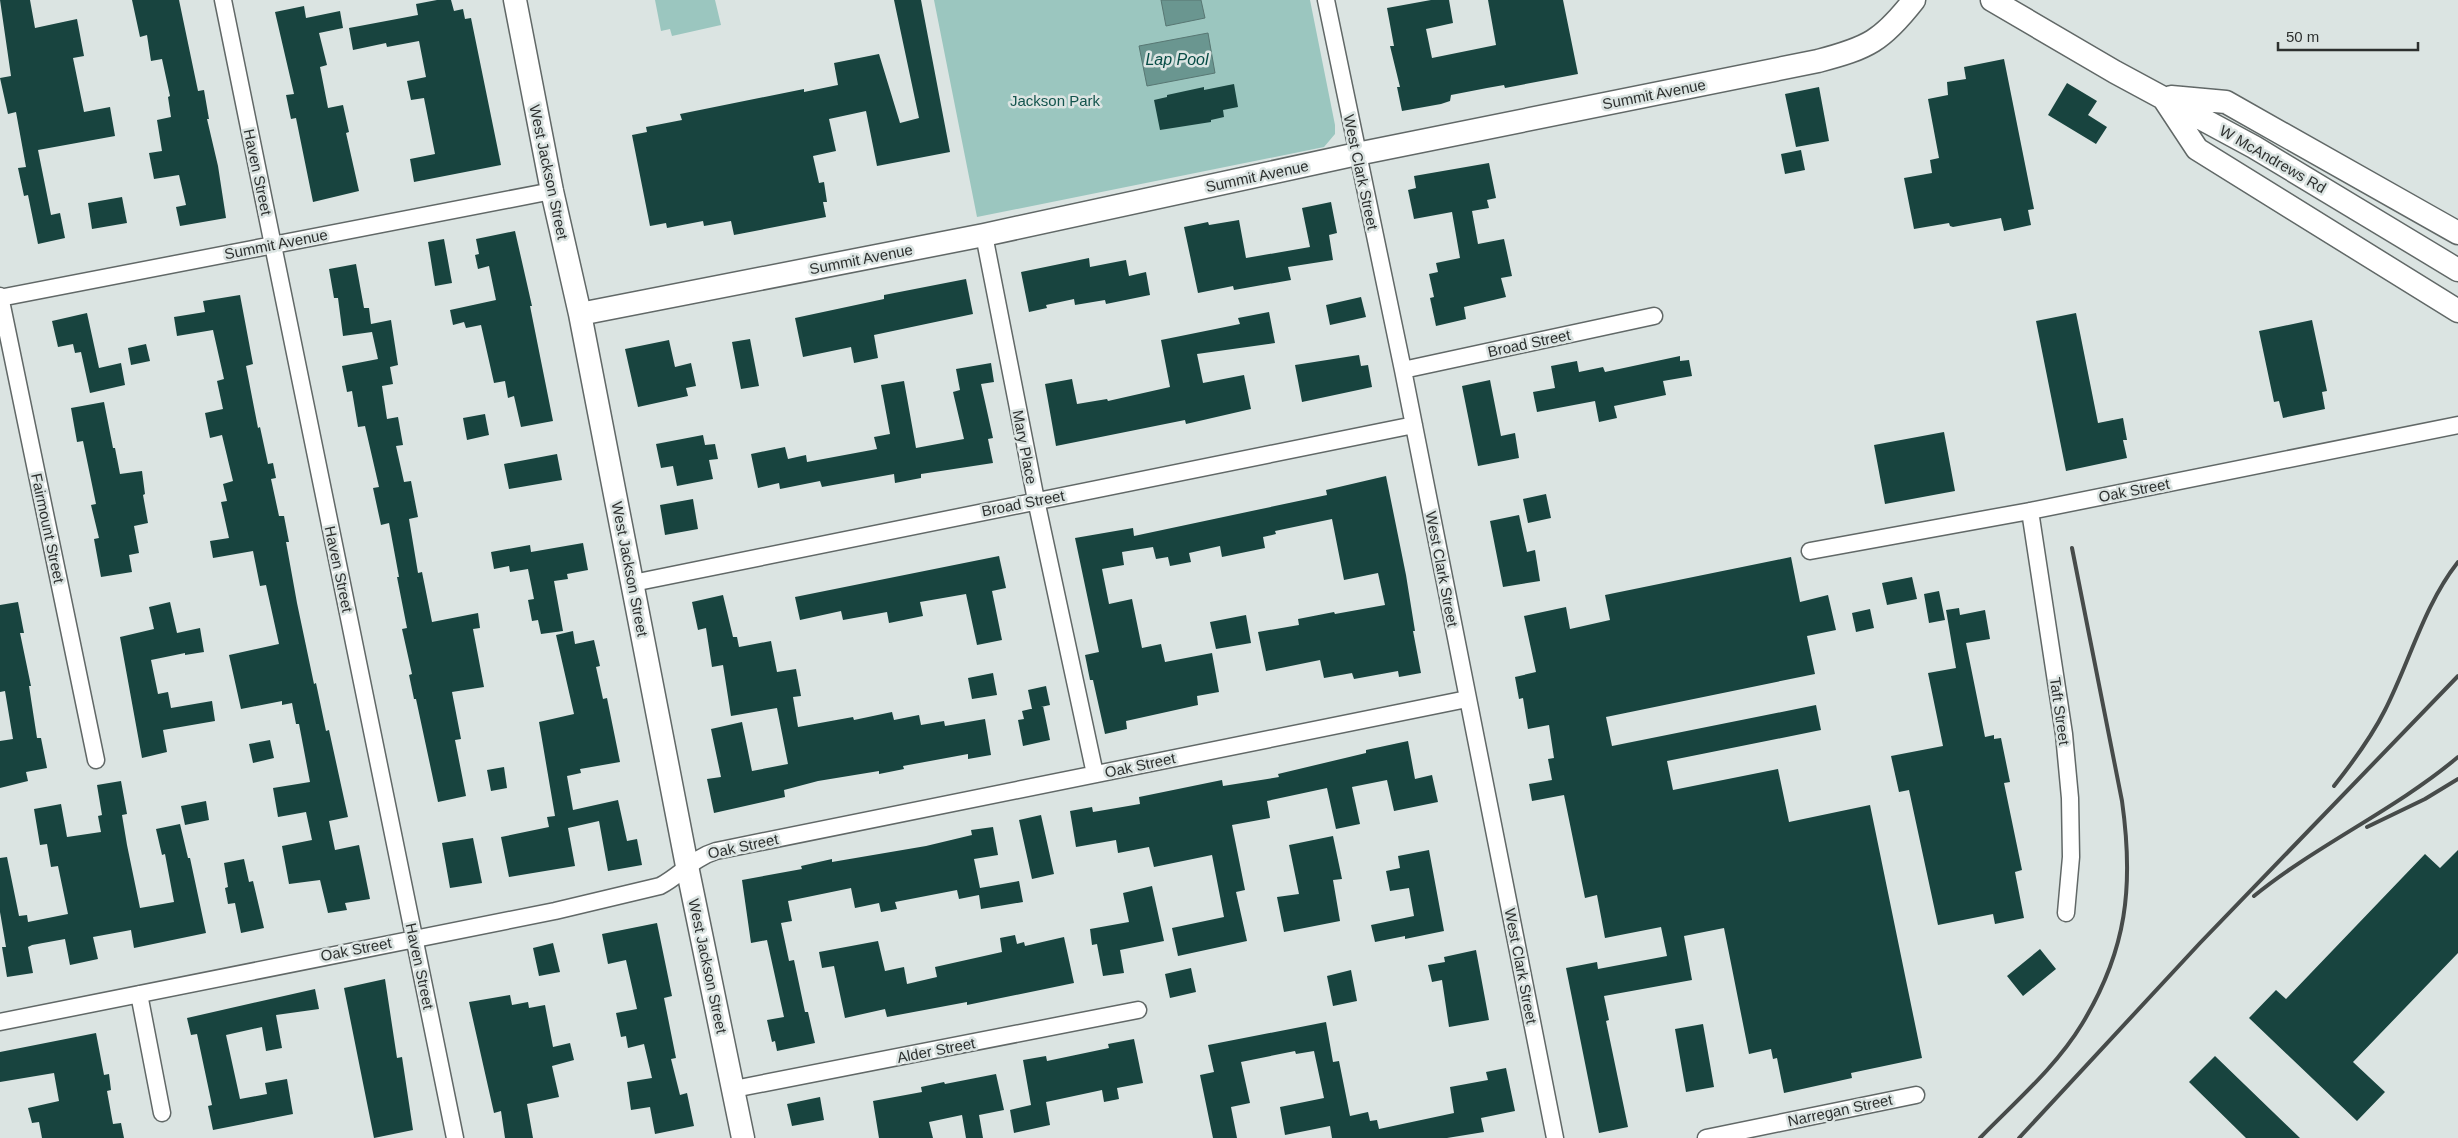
<svg xmlns="http://www.w3.org/2000/svg" width="2458" height="1138" font-family="Helvetica,sans-serif">
<style>
.green{fill:#9bc6bf}
.water{fill:#6a9690;stroke:#587773}
.building{fill:#18443f}
.lines{fill:none;stroke-linecap:round;stroke-linejoin:round}
.street-casing{stroke:#616867;stroke-width:19}
.secondary-casing{stroke:#616867;stroke-width:25}
.street{stroke:#fff;stroke-width:16}
.secondary{stroke:#fff;stroke-width:22}
.rail{stroke:#474b4a;stroke-width:4}
.labels{text-anchor:middle;dominant-baseline:central;stroke-width:5;stroke-linejoin:round;paint-order:stroke}
.street-label{font-size:15px;fill:#2d302f;stroke:#dbe4e2}
.park-label{font-size:15px;fill:#14544d;stroke:#dbe4e2}
.water-label{font-size:16px;font-style:italic;fill:#074c45;stroke:#dbe4e2}
</style>
<rect width="100%" height="100%" fill="#dbe4e2"/>
<path class="green" d="M655 0H715L721 25 672 36 670 29 661 31Z
M934 0H1310L1335 125V134L1324 147 977 217Z"/>
<path class="water" d="M1161 0H1201L1205 18 1166 26Z
M1208 33 1215 73 1147 86 1139 46Z"/>
<path class="building" d="M0 0H30L35 28 77 19 84 56 73 58 84 112 110 107 115 136 38 150 51 215 60 213 65 238 38 244 28 195 24 196 18 168 26 167 16 112 8 114 0 78 11 76Z
M132 0H179L198 91 204 90 209 119H207L218 166 226 218 180 226 176 207 186 205 179 175 154 179 149 153 162 151 157 120 171 117 168 97 170 96 162 59 151 61 147 35 140 37Z
M437 0H451L454 11 463 9 465 19 471 18 501 165 414 182 410 159 435 154 424 98 411 100 407 81 426 77 419 41 387 47 386 43 353 50 349 28 418 15 416 4Z
M894 0H921L950 152 877 166 866 111 829 119 836 151 813 156 819 183 824 182 827 202H823L826 217 734 235 731 221 704 226 703 221 667 228 666 223 650 226 632 135 647 132 646 127 682 120 680 114 804 89V92L838 85 834 63 879 54 900 123 919 118Z
M1431 0H1449L1453 23 1426 29 1432 58 1496 45 1488 0H1563L1578 74 1505 88 1504 85 1487 88 1451 95 1450 101 1441 104 1402 111 1397 87H1400L1390 46H1394L1387 8Z
M304 6 306 18 340 11 343 28 319 33 327 65 320 67 328 108 343 105 349 132 346 133 359 191 313 202 296 118 291 119 286 95 294 94 275 12Z
M2004 59 2034 209 2028 210 2031 225 2004 231 2001 218 1953 227 1950 226 1949 223 1914 229 1904 178 1932 173 1930 160 1939 158 1928 99 1948 95 1947 82 1966 79 1964 67Z
M2067 83 2097 101 2088 115 2107 127 2096 144 2048 115Z
M1234 84 1238 107 1223 110 1224 117 1211 120V122L1160 130 1154 100 1167 97V95L1204 87V90Z
M1819 87 1829 141 1796 147 1785 94Z
M1801 150 1805 170 1785 174 1781 154Z
M1489 163 1496 198 1487 200 1489 208 1472 211 1478 244 1504 239 1512 276 1501 278 1506 297 1464 307 1466 319 1436 326 1430 298 1434 297 1429 274 1438 272 1436 263 1460 258 1452 212 1414 219 1408 190 1416 188 1414 176Z
M122 197 127 223 92 229 88 203Z
M1331 202 1337 233 1329 235 1333 260 1288 267 1291 280 1234 290 1233 286 1198 293 1184 227 1208 222 1209 225 1239 220 1246 258 1310 247 1302 208Z
M515 231 532 306H530L553 421 521 427 514 396 508 398 505 381 494 383 481 325 466 328 464 322 453 325 450 310 496 300 489 266 478 269 475 255 479 254 476 239Z
M444 239 452 283 435 286 428 242Z
M1089 258 1090 267 1126 260 1129 276 1146 272 1150 295 1106 304 1105 300 1075 305 1074 299 1046 305 1047 308 1029 312 1021 272Z
M356 264 364 308H369L371 324 391 320 398 365 390 367 393 384 382 386 387 419 398 417 403 445 396 446 404 482 411 481 418 517 409 519 418 573 422 572 432 622 478 613 480 628 473 629 484 687 452 692 461 739 455 740 466 796 438 802 416 699H414L409 675 412 674 402 629 407 628 397 577H399L389 523 381 525 373 488 379 487 365 426 358 427 352 391 347 392 342 366 378 359 372 332 343 336 338 298H334L329 269Z
M966 279 973 314 874 335 878 358 854 363 851 347 803 357 795 318 884 299V295Z
M240 295 253 364 246 366 258 428 260 427 268 464 273 463 276 478 271 479 279 516H284L289 542H286L297 603 314 684 316 683 326 731 329 730 348 817 329 821 335 850 359 845 370 899 345 903 347 910 328 913 320 880 289 884 282 846 312 840 306 812 278 817 273 788 310 782 299 724H296L292 703 282 705V701L241 709 229 655 279 644 266 585 260 586 253 551 213 558 210 541 229 538 221 502 227 501 223 484 233 481 222 435 210 438 205 413 223 409 217 381 224 379 213 330 177 336 174 317 205 312 203 301Z
M1361 297 1366 317 1330 325 1326 305Z
M1269 312 1275 343 1197 354 1203 383 1244 375 1251 409 1186 424 1185 420 1056 446 1045 384 1072 379 1077 404 1107 399 1108 401 1170 387 1161 340 1240 324 1238 318Z
M87 313 99 368 121 363 125 385 90 393 81 352 75 353 73 344 58 347 52 321Z
M2076 313 2098 423 2123 418 2127 440H2123L2127 458 2066 471 2036 321Z
M2312 320 2327 391 2322 392 2325 409 2283 418 2279 401 2274 402 2259 331Z
M750 339 759 386 741 389 732 342Z
M669 340 675 367 691 363 696 386 686 388 688 396 638 407 625 349Z
M146 344 150 361 131 365 128 348Z
M1359 355 1361 366 1368 365 1372 387 1302 402 1295 365Z
M1680 356V361L1689 360 1692 376 1663 381 1666 395 1614 406 1617 418 1599 422 1595 401 1537 412 1533 392 1555 388 1551 366 1577 361 1579 372 1603 367 1605 372Z
M991 363 994 382 981 384 993 438 988 439 993 463 921 474V478L895 483 894 474 822 487 820 481 780 489 779 483 758 488 751 454 785 447 788 459 806 455 807 462 877 449 874 437 890 434 881 385 904 381 916 448 964 439 953 392 960 390 956 369Z
M1490 380 1501 436 1515 433 1519 458 1478 466 1462 386Z
M104 402 113 448H115L120 474 142 471 145 494 143 495 148 523 134 526 139 553 129 555 132 572 101 577 94 539 99 538 91 505 96 504 83 441 77 442 71 408Z
M485 414 489 435 467 440 463 418Z
M1944 432 1955 491 1885 504 1874 445Z
M703 435 705 445 715 444 718 459 709 460 713 479 677 486 673 466 661 468 656 444Z
M557 454 562 480 509 489 504 464Z
M1386 476 1406 575 1415 631H1413L1421 673 1399 677 1398 671 1354 679 1352 673 1324 678 1320 660 1266 671 1258 632 1299 625 1298 619 1334 612 1335 614 1385 605 1378 573 1344 580 1332 519 1275 531 1276 534 1263 537 1265 548 1222 557 1220 546 1189 553 1191 562 1170 566 1168 557 1156 559 1153 547 1122 552 1124 565 1102 569 1109 604 1132 599 1142 648 1161 644 1165 662 1212 653 1219 692 1197 696 1198 705 1126 721 1127 729 1105 734 1093 680H1090L1085 655 1099 652 1075 538 1133 528 1134 536 1327 495 1326 490Z
M1546 494 1551 518 1528 523 1523 499Z
M693 499 698 529 665 535 660 505Z
M1519 515 1527 552 1535 550 1540 581 1503 587 1490 521Z
M583 543 588 570 567 574 568 579 554 581 563 631 541 634 538 620 532 621 528 600 534 599 528 569 510 572 509 566 494 569 491 552 530 545 531 552Z
M999 556 1006 588 992 591 1002 640 977 645 966 594 920 602 923 616 889 623 887 612 843 620 841 611 800 620 795 597Z
M1791 557 1800 602 1828 595 1836 630 1807 636 1815 674 1606 717 1612 746 1816 705 1821 730 1667 761 1673 790 1778 769 1789 822 1870 805 1922 1058 1851 1073 1852 1078 1784 1093 1777 1058 1773 1059 1771 1049 1749 1054 1724 928 1684 936 1692 980 1604 996 1609 1020 1606 1021 1628 1127 1599 1133 1566 968 1597 962 1598 969 1667 956 1661 927 1605 938 1597 895 1585 898 1564 795 1532 801 1529 784 1552 780 1548 759 1554 758 1549 725 1528 729 1523 698 1519 699 1515 677 1536 672 1524 616 1566 607 1570 629 1610 620 1605 595Z
M1912 577 1917 599 1887 605 1882 583Z
M1939 591 1945 620 1929 623 1924 594Z
M723 595 733 637H737L739 647 771 641 777 672 796 669 801 696 793 697 798 727 853 717 854 720 892 712 894 720 919 715 921 725 944 721 945 726 985 719 991 755 968 759V754L903 766 904 769 879 774V771L818 781 784 790 785 797 714 813 707 779 721 777 711 729 742 722 752 771 788 764 777 708 731 716 723 665 712 667 706 628 698 630 692 602Z
M18 602 24 633H20L31 686H29L37 738H41L47 768 26 772 28 781 0 788V741L13 739 5 691 0 692V605Z
M170 602 177 633 200 628 204 652 185 655V653L151 660 158 694 168 692 171 708 212 701 215 721 163 730 167 752 142 758 120 637 154 629 149 607Z
M1959 608 1960 615 1985 610 1990 639 1966 643 1985 737 1994 735V739L2001 738 2010 782 2004 783 2022 870 2015 872 2024 918 1995 924 1993 914 1938 925 1909 790 1899 792 1891 756 1943 746 1928 673 1956 668 1946 610Z
M1870 609 1874 628 1856 632 1852 613Z
M1246 615 1251 643 1216 649 1210 622Z
M573 631 575 644 594 640 600 666 596 667 603 699 607 698 620 762 580 769 581 773 567 776 573 810 618 800 627 841 637 839 642 865 608 871 599 821 568 828 575 866 509 877 501 837 549 827 547 817 555 816 539 722 574 714 556 635Z
M993 673 997 695 972 699 968 678Z
M1046 686 1050 705 1032 709 1028 690Z
M1043 706 1050 740 1023 746 1018 720 1024 719 1022 711Z
M270 740 274 758 253 763 249 744Z
M1408 741 1415 779 1432 775 1438 802 1394 811 1387 780 1352 787 1360 824 1336 829 1327 788 1267 801 1270 818 1232 825 1245 890 1236 892 1247 941 1178 956 1172 928 1224 917 1212 855 1154 867 1149 847 1118 853 1116 840 1076 847 1070 811 1092 807 1093 812 1140 804 1139 797 1222 780 1223 786 1279 777 1278 774 1366 753V750Z
M504 767 507 788 491 791 487 770Z
M121 781 127 814 122 815 127 845 140 908 174 902 165 854 162 855 156 829 180 824 188 858H190L206 933 134 948 131 930 93 937 98 959 70 965 65 939 32 945 28 947 33 973 7 977 2 947H6L0 912V858L7 857 19 916 27 915 28 922 68 914 58 866 51 867 47 844 40 845 34 809 61 804 67 837 101 832 98 816 102 815 97 785Z
M206 801 209 820 185 825 181 806Z
M1041 815 1054 874 1032 879 1019 820Z
M993 827 998 855 974 859 980 888 1019 881 1023 902 981 909 979 895 959 899 957 890 895 902 897 909 881 912 879 903 855 908 851 888 788 901 792 921 781 923 789 961 794 960 805 1012H808L815 1043 777 1051 775 1041 772 1042 767 1020 784 1017 767 940 751 943 742 880 802 869 801 866 832 859V862L926 846 972 835 971 830Z
M1333 836 1342 879 1333 880 1340 921 1284 932 1277 897 1299 894 1289 845Z
M473 838 482 883 450 888 442 843Z
M1429 850 1444 931 1405 939V936L1375 942 1371 925 1414 916 1409 888 1390 891 1386 871 1400 868 1398 856Z
M2458 850V953L2353 1062 2385 1092 2357 1121 2249 1018 2276 990 2286 999 2425 854 2440 868Z
M244 859 249 882 253 881 264 928 241 933 235 903 228 904 225 888 228 887 224 863Z
M1152 886 1164 941 1120 950 1124 973 1103 976 1097 944 1092 945 1090 929 1129 922 1123 893Z
M657 923 672 996 664 998 676 1058 671 1059 680 1095 687 1093 694 1126 655 1134 650 1107 631 1110 627 1082 652 1078 644 1044 628 1048 626 1036 621 1037 616 1013 637 1009 626 960 608 964 602 934Z
M1015 935 1017 944 1024 942 1025 946 1064 937 1074 983 967 1005V1002L887 1017 885 1009 845 1018 834 966 822 968 819 952 878 941 885 971 904 967 907 984 937 977 935 967 1002 952 1000 938Z
M553 943 560 972 539 976 533 948Z
M2040 949 2056 969 2023 996 2007 976Z
M1476 950 1489 1020 1449 1027 1442 980 1432 982 1428 965 1445 962 1444 957Z
M1191 968 1196 992 1170 998 1165 974Z
M1351 970 1357 1001 1333 1006 1327 976Z
M385 979 397 1058 402 1057 413 1130 374 1138 344 988Z
M315 989 319 1009 276 1015 282 1048 266 1051 262 1027 226 1035 240 1099 267 1094 265 1083 287 1079 293 1114 213 1130 208 1106 212 1105 197 1034 191 1035 187 1018Z
M510 995 512 1005 528 1002 529 1008 545 1005 553 1047 570 1043 574 1060 552 1066 559 1097 527 1104 533 1138H505L501 1111 494 1113 469 1002Z
M1326 1022 1333 1062 1339 1061 1350 1116 1368 1112 1370 1121 1377 1120 1379 1129 1454 1113 1450 1087 1488 1080 1486 1072 1506 1068 1515 1111 1481 1118 1484 1132 1447 1138H1332L1330 1126 1285 1135 1280 1107 1324 1098 1314 1051 1296 1054 1295 1051 1241 1062 1250 1103 1231 1107 1237 1138H1213L1200 1075 1214 1072 1208 1045Z
M1703 1024 1714 1087 1686 1092 1675 1029Z
M96 1033 104 1075 109 1074 111 1090 107 1091 113 1124 121 1123 124 1138H42L39 1122 32 1123 28 1108 59 1101 54 1073 0 1082V1052Z
M1134 1039 1143 1083 1117 1088 1119 1099 1104 1102 1102 1090 1046 1102 1050 1125 1014 1133 1010 1110 1031 1105 1023 1060 1046 1056 1047 1061 1109 1048 1108 1044Z
M2215 1056 2300 1138H2246L2189 1082Z
M996 1074 1004 1110 979 1115 983 1138H966L962 1115 929 1122 933 1138H879L873 1101 922 1092 921 1087 944 1082 945 1084Z
M820 1097 824 1120 792 1126 787 1104Z"/>
<g class="lines">
<defs>
<path id="street" d="M223 0 455 1138
M1326 0 1403 370 1555 1138
M984 235 1036 500 1095 774
M0 296 96 760
M0 298 552 191
M1403 370 1654 316
M2030 511 2064 734 2070 798 2071 857 2066 913
M1810 551 2030 511 2458 425
M633 583 1414 425
M139 994 162 1113
M0 1022 555 911 660 886C681 875 693 858 716 851L1467 699
M734 1089 1138 1010
M1706 1138 1916 1095"/>
<path id="secondary" d="M515 0 552 191 580 314 687 866 743 1138
M1992 0 2115 72 2254 147 2458 270
M2171 97 2226 102 2458 233
M2164 99 2197 149 2458 311
M580 314 984 235 1357 154 1818 61C1868 48 1882 41 1914 0"/>
</defs>
<use href="#street" class="street-casing"/>
<use href="#secondary" class="secondary-casing"/>
<use href="#street" class="street"/>
<use href="#secondary" class="secondary"/>
<path class="rail" d="M2334 786C2353 762 2371 738 2385 710 2410 661 2424 605 2458 562
M2367 827 2425 799 2458 779
M2254 896C2318 844 2395 810 2458 757
M1980 1138C2015 1102 2056 1067 2082 1024 2127 950 2134 886 2122 801L2072 548
M2019 1138 2200 943 2458 676"/>
</g>
<g class="labels">
<g class="street-label">
<text transform="translate(1654 94) rotate(-11)">Summit Avenue</text>
<text transform="translate(2273 159) rotate(30)">W McAndrews Rd</text>
<text transform="translate(258 172) rotate(78)">Haven Street</text>
<text transform="translate(549 172) rotate(78)">West Jackson Street</text>
<text transform="translate(1361 172) rotate(78)">West Clark Street</text>
<text transform="translate(1257 176) rotate(-12)">Summit Avenue</text>
<text transform="translate(276 244) rotate(-11)">Summit Avenue</text>
<text transform="translate(861 259) rotate(-11)">Summit Avenue</text>
<text transform="translate(1529 343) rotate(-12)">Broad Street</text>
<text transform="translate(1025 447) rotate(79)">Mary Place</text>
<text transform="translate(2134 490) rotate(-11)">Oak Street</text>
<text transform="translate(1023 503) rotate(-11)">Broad Street</text>
<text transform="translate(48 528) rotate(78)">Fairmount Street</text>
<text transform="translate(339 569) rotate(78)">Haven Street</text>
<text transform="translate(630 569) rotate(79)">West Jackson Street</text>
<text transform="translate(1442 569) rotate(79)">West Clark Street</text>
<text transform="translate(2060 711) rotate(82)">Taft Street</text>
<text transform="translate(1140 765) rotate(-12)">Oak Street</text>
<text transform="translate(743 846) rotate(-12)">Oak Street</text>
<text transform="translate(356 949) rotate(-11)">Oak Street</text>
<text transform="translate(420 966) rotate(78)">Haven Street</text>
<text transform="translate(708 966) rotate(78)">West Jackson Street</text>
<text transform="translate(1521 966) rotate(79)">West Clark Street</text>
<text transform="translate(936 1050) rotate(-11)">Alder Street</text>
<text transform="translate(1840 1110) rotate(-12)">Narregan Street</text>
</g>
<g class="park-label">
<text x="1055" y="100">Jackson Park</text>
</g>
<g class="water-label">
<text x="1177" y="59">Lap Pool</text>
</g>
</g>
<path d="M2278 42v8h140v-8" fill="none" stroke="#2d302f" stroke-width="2.5"/>
<text x="2286" y="42" font-size="15" fill="#2d302f" stroke="#dbe4e2" stroke-width="4" paint-order="stroke">50 m</text>
</svg>
